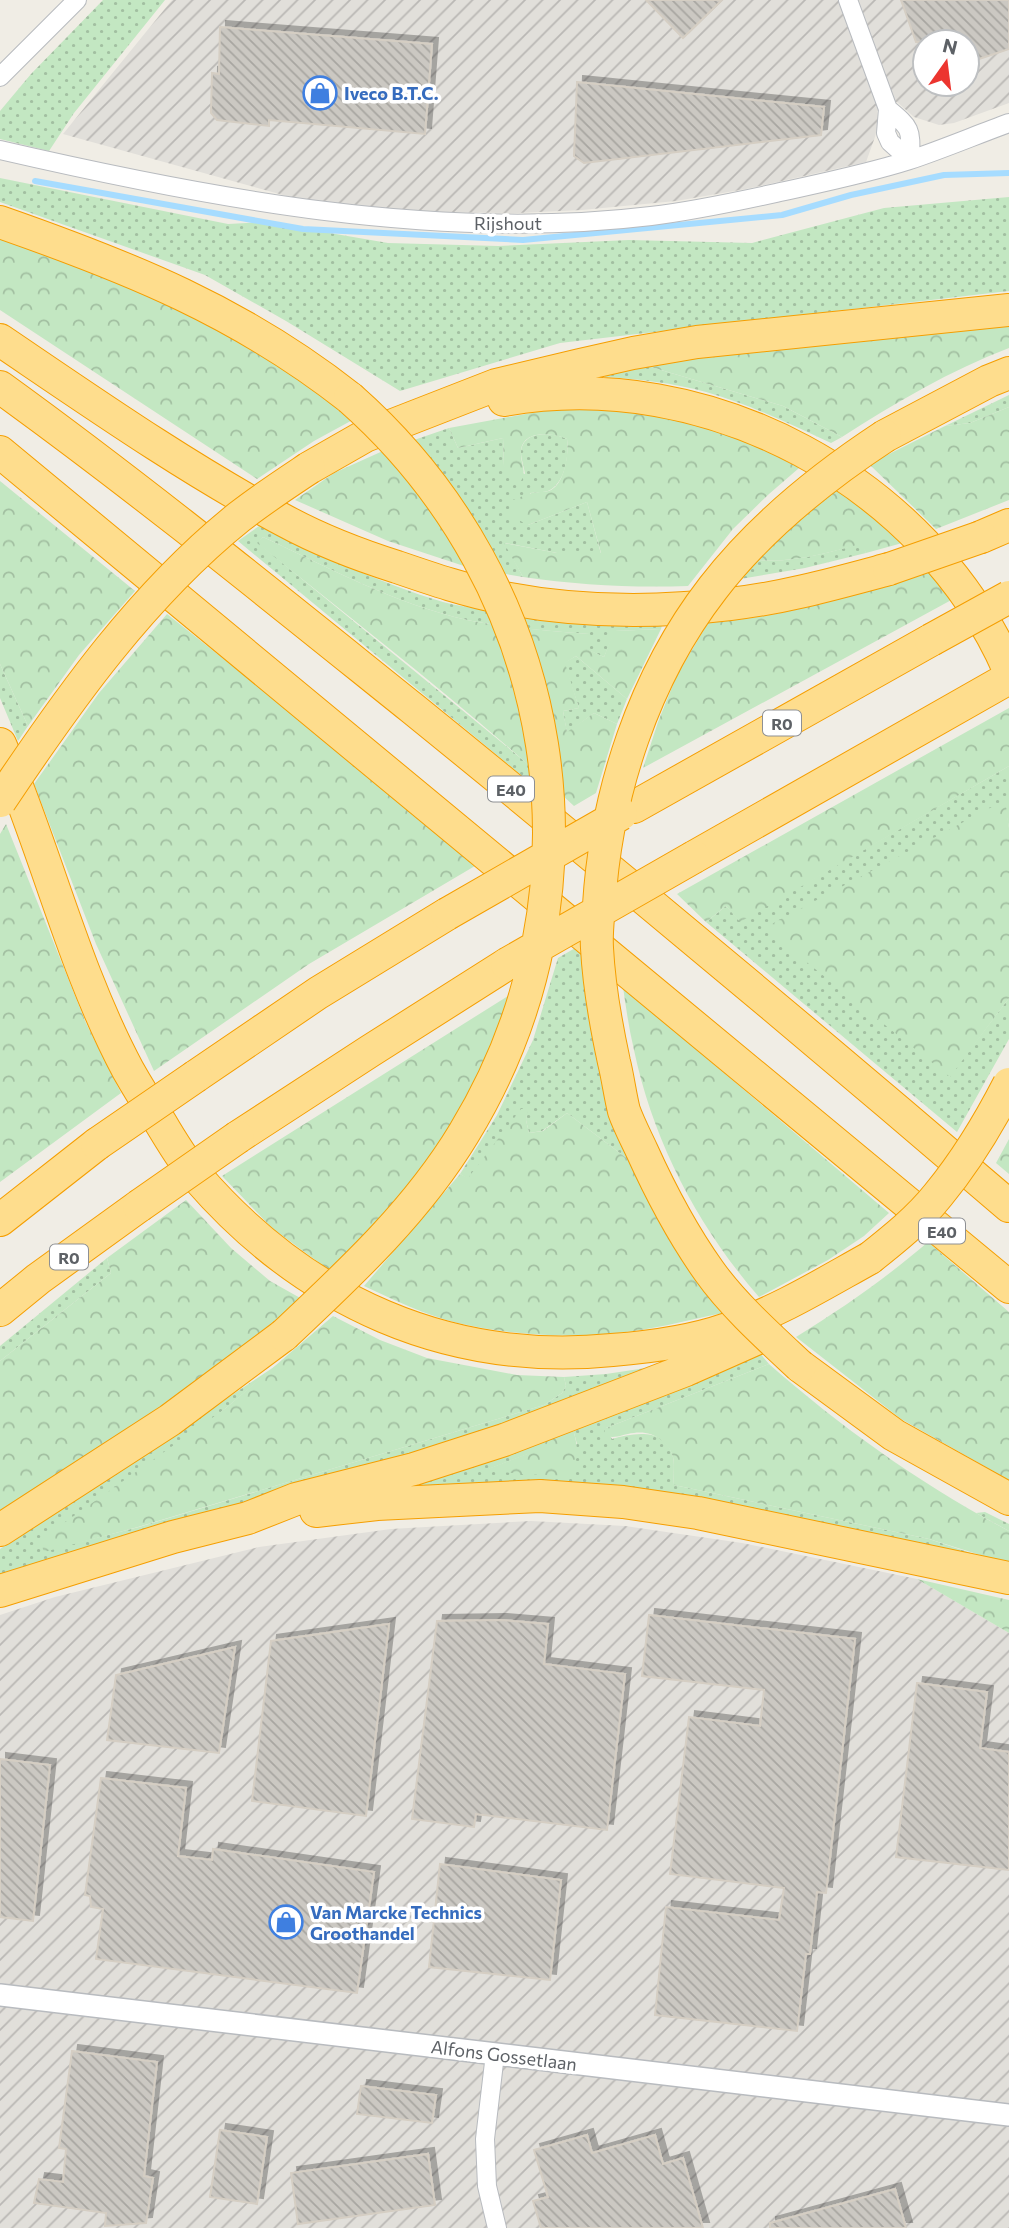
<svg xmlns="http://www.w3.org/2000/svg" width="1009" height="2228" font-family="Commissioner,sans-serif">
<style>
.industrial{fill:url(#industrial-furrows);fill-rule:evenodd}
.grass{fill:url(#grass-dots)}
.forest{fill:url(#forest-crowns)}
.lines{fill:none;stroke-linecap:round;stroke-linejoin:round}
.stream{stroke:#a6dcff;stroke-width:6}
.building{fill:url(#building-back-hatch);stroke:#d5cec3;stroke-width:2;filter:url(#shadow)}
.minor-casing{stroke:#b8bbbf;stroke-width:20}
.tertiary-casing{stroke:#b8bbbf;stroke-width:24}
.motorway-casing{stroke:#f59e00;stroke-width:34}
.minor{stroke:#fff;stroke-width:18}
.tertiary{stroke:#fff;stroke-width:21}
.motorway{stroke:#fedd8d;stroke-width:32}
.motorway-bridge-casing{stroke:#f59e00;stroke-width:34;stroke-linecap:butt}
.motorway-bridge{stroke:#fedd8d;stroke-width:32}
.labels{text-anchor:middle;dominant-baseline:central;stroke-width:7;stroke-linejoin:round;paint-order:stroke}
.shield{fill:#fff;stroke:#8e9094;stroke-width:2}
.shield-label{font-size:16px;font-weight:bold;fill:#5d6166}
.shop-label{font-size:18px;font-weight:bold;fill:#366cbe;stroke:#fff;text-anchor:start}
.street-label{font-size:18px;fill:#5d6166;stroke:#fff}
</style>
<defs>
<pattern id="industrial-furrows" width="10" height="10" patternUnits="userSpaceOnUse" patternTransform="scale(1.75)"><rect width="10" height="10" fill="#e1dfda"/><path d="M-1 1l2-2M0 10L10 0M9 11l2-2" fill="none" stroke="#bab8b5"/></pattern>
<pattern id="grass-dots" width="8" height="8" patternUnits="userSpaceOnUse" patternTransform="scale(1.75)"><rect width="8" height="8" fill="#c3e7c2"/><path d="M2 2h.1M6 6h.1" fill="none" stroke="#a2bfa1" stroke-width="1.8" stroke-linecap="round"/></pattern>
<pattern id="forest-crowns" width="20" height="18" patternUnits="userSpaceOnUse" patternTransform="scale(1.75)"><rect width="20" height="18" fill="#c3e7c2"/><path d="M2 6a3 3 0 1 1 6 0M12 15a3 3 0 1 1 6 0" fill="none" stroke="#a2bfa1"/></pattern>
<pattern id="building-back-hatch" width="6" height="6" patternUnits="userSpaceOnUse" patternTransform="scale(1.75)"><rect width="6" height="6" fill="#cbc8c2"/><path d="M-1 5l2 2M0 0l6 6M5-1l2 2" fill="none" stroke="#a8a6a1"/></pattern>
<filter id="shadow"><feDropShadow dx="6" dy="-6" stdDeviation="0" flood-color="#0004"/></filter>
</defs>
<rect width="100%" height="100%" fill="#f0ede5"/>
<path class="industrial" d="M172 0H1009V103L954 123 939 125 914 117 897 102 877 111 878 124 875 137 866 162 746 189 676 201 582 210 518 213 399 212 319 205 63 134ZM925 42H967V84H925Z
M531 1521 625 1526 742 1543 917 1579 1009 1633V2228H0V1615L55 1597 259 1547 391 1529Z"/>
<path class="grass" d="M103 0H165L74 113 49 151 0 139V111L31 74Z
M0 178 228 224 266 222 388 243 498 246 629 240 752 243 884 208 1009 197V291L560 343 400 391 286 321 205 275 0 202Z
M634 362 783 406 842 437 831 443C790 424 749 404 706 392 673 383 639 379 605 377L604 368Z
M1009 395V407L970 423 945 426Z
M449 428 458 448 503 438 504 466 525 474C524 467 521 459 521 452 523 429 554 433 567 439 569 453 566 478 553 488 548 493 538 492 530 493L528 525 587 502 601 554 557 553 505 543 523 577 470 568 385 450Z
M259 526C319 554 379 583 443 602 457 606 471 607 485 610 544 622 602 625 662 625L661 629 615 631 604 657 588 650 589 634C548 631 507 628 467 620 396 604 329 568 263 537L258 543 534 769 538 789 238 541Z
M862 543 866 553 805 568 740 579 757 560C794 563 827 553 862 543Z
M576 656 627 699 617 724 594 713 567 733 563 711 579 708 564 663Z
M0 664 28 726 18 741 0 698Z
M1009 766V828L1004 801 949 1077 1009 998V1039L957 1132 706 922 726 906 740 921Z
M582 944 588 1010 596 1058 629 1160 567 1113 542 1131 529 1133 526 1120 527 1110 468 1179 460 1174 497 1115 533 1040 558 958Z
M107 1258 111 1273 0 1361V1346Z
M758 1351 769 1364 606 1428 612 1439C634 1433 665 1427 673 1457 675 1465 673 1476 674 1485L929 1539 995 1561 393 1490 525 1445 528 1454 486 1470 577 1444 573 1429Z
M277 1365 226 1408 44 1551 139 1527 544 1405 562 1393 566 1386 564 1377 606 1374 666 1365 556 1411 0 1576V1549Z
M985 1512 1009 1524V1531L976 1513Z"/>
<path class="forest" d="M0 233 91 266 266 348 358 417 314 441 257 479 0 310Z
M1009 321V348C951 370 895 403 842 437L783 406 634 362Z
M575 405 693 418 806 462 769 494 733 529 688 586C632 588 578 585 523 577L504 543 557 553H601L587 502 528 525 511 516 509 502C515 499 522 496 529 494 536 491 545 493 551 490 565 483 569 452 567 439 554 433 523 429 521 451 520 465 528 469 520 483L507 476 504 466 503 438 458 448 449 428Z
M1009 407V500L936 529 869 464 945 426 970 423Z
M385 450 431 502 470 568 388 541 295 500 334 473Z
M0 481 135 591 79 655 28 726 0 664Z
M837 484 906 542 866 553 861 544C826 553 794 563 757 560Z
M263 537C329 568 396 604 467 620 507 628 549 631 590 634L589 650 604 657 614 631 661 629 627 699 576 656 565 663 579 708 563 711 567 732 594 713 617 724 596 793 574 806C474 713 364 629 257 543Z
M934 571 955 598 643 768 658 722 677 675 708 623C786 617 859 594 934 571Z
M167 614 480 863 309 964 154 1071 96 944 34 784 99 693Z
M1009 708V766L740 922 726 906 706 922 677 894Z
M1005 800 1009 828V998L950 1077 764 928Z
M6 824 86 1023 121 1093 0 1182V834Z
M623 987 889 1213 864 1236 828 1260 759 1297C698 1227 653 1141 634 1050 629 1029 626 1008 623 987Z
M519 989 445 1145 333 1273 272 1228 222 1176Z
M521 1109H528L526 1120 529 1133 543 1131 567 1113 629 1160 659 1219 723 1313C693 1319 663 1327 634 1331 575 1339 515 1336 458 1323 425 1315 394 1300 364 1286L460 1174 468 1178Z
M1009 1139V1174L996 1163Z
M186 1200 231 1248 270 1281 302 1299 186 1391 0 1513V1361L111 1273 107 1258Z
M928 1242 1009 1312V1480L901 1419 796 1337C843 1308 886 1278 928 1242Z
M333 1316 380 1340 427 1358 517 1375 564 1377 566 1386 562 1393 544 1405 138 1527 44 1552 40 1540 226 1408Z
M769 1364C843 1429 922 1485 1009 1531V1564L929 1539 674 1485C673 1476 675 1465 673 1457 669 1441 651 1430 634 1433 622 1434 615 1440 603 1435L606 1428Z
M573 1429C578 1447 580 1460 568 1476L521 1474 485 1470 527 1454 525 1445Z
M917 1579 1009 1600V1633Z"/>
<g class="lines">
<path class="stream" d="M35 181 303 229 523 240 782 215 851 195 944 175 1009 173"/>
</g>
<path class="building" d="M646 0H722L683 38Z
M901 0H1009V49L967 63V42H916Z
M220 27 432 44 425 134 269 120V126L217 120 211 113 212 73 219 74Z
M577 82 824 107 821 135 584 163 574 156Z
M649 1615 855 1639 826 1893 817 1892 810 1954H806L797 2031 655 2015 666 1907 779 1920 784 1888 670 1874 689 1717 760 1726 764 1690 642 1676Z
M501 1620 548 1624 544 1664 625 1674 607 1830 476 1814 474 1827 412 1819 437 1621Z
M389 1624 366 1816 252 1801 271 1641Z
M235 1647 219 1753 107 1740 116 1675Z
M917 1683 987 1692 980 1748 1009 1752V1870L896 1857Z
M0 1759 50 1765 33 1921 0 1917Z
M101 1778 186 1788 178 1856 212 1860 213 1849 374 1872 357 1993 96 1959 103 1909 91 1907 90 1896 85 1895Z
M440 1864 561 1880 550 1980 429 1967Z
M72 2051 157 2062 144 2176 153 2178 146 2223 105 2226 106 2213 34 2203 39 2179 63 2182 66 2149 59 2148Z
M361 2086 436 2095 432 2123 357 2114Z
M220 2130 267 2137 257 2204 210 2197Z
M587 2135 592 2153 655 2135 663 2164 683 2158 703 2228H541L533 2201 548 2197 534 2150Z
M428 2154 435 2205 298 2224 291 2173Z
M895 2189 906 2228H770V2223Z"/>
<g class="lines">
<defs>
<path id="minor" d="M848 0 888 109 886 133 890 142 910 160
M0 77 77 0
M888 109C912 129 911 129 910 160
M0 150C208 198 437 242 651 216 693 211 735 202 776 193 821 183 866 174 910 160 943 149 976 135 1009 123
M495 2054 485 2139 487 2186 497 2228"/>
<path id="tertiary" d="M0 1995 1009 2115"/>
<path id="motorway" d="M0 222C129 267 241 312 350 398
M0 340C93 403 186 468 285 521 320 540 359 555 397 567 432 579 467 591 504 598 577 612 655 613 730 604 784 598 837 583 889 569
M0 387C141 489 276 599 412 708 613 871 812 1037 1009 1206
M504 400C707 363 927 482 1009 670
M885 436 989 381 1009 373
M0 452 1009 1287
M309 468 365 436 496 385 580 365 633 353 697 342 1009 310
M981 537 1009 525
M0 744C46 851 73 967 128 1070 137 1086 147 1102 157 1117 170 1138 182 1160 198 1178 306 1302 448 1366 612 1350 651 1347 690 1342 727 1329 778 1312 823 1284 870 1258
M634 807 931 640
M694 857 1009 678
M196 1076 318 993 447 914
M238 1137 370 1051 507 964
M0 1220 97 1144
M0 1310 38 1279 139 1206
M800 1366 894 1435 1009 1499
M316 1511 377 1504 540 1496 623 1502 698 1513 1009 1578
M0 1530 170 1420 284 1335
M0 1591 173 1537 248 1518 296 1499 414 1469 504 1440 686 1370 767 1334"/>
</defs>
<use href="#minor" class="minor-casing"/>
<use href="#tertiary" class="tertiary-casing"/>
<use href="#motorway" class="motorway-casing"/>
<use href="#minor" class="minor"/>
<use href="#tertiary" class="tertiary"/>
<use href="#motorway" class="motorway"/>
<defs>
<path id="motorway-bridge" d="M889 569 981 537
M931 640 1009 597
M0 801C69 698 142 595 239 517 262 499 285 484 309 468
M447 914 621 814
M507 964 694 857
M97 1144 196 1076
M139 1206 238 1137
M870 1258C894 1239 919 1219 938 1195 966 1161 989 1123 1009 1084
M284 1335C350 1273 417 1211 464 1133 612 890 562 585 350 398
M800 1366C770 1338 733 1305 709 1271 682 1233 661 1193 642 1151 636 1138 629 1125 624 1111 620 1095 618 1078 614 1062 606 1025 599 987 597 948 596 934 598 919 599 905 606 793 644 677 713 588 760 527 821 478 885 436"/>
</defs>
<use href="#motorway-bridge" class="motorway-bridge-casing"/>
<use href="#motorway-bridge" class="motorway-bridge"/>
</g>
<defs>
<symbol id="shop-ring" viewBox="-11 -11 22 22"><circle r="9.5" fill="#fff" stroke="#3f7fe0" stroke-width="1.5"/><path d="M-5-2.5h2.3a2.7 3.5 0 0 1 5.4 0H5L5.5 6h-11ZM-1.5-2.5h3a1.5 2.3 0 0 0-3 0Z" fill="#3f7fe0"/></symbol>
</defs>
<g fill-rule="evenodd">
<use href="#shop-ring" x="301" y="74" width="38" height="38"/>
<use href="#shop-ring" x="267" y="1903" width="38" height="38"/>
</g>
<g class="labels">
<g class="shield">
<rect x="763" y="710.5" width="38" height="25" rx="5"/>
<rect x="488" y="776.5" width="46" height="25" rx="5"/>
<rect x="919" y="1218.5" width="46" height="25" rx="5"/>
<rect x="50" y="1244.5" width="38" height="25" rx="5"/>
</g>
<g class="shield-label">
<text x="782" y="723">R0</text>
<text x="511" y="789">E40</text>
<text x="942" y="1231">E40</text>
<text x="69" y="1257">R0</text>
</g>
<g class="shop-label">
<text x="344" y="93">Iveco B.T.C.</text>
<text x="310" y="1912">Van Marcke Technics<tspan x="310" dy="21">Groothandel</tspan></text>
</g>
<g class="street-label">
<text x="508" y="223">Rijshout</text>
<text transform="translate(504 2055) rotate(7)">Alfons Gossetlaan</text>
</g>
</g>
<g transform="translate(946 63) rotate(14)"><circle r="33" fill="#ffffff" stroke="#bec0c2" stroke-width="2"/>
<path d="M0-5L12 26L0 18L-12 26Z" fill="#ec352f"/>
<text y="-10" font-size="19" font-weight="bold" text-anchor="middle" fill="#5d6166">N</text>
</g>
</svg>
